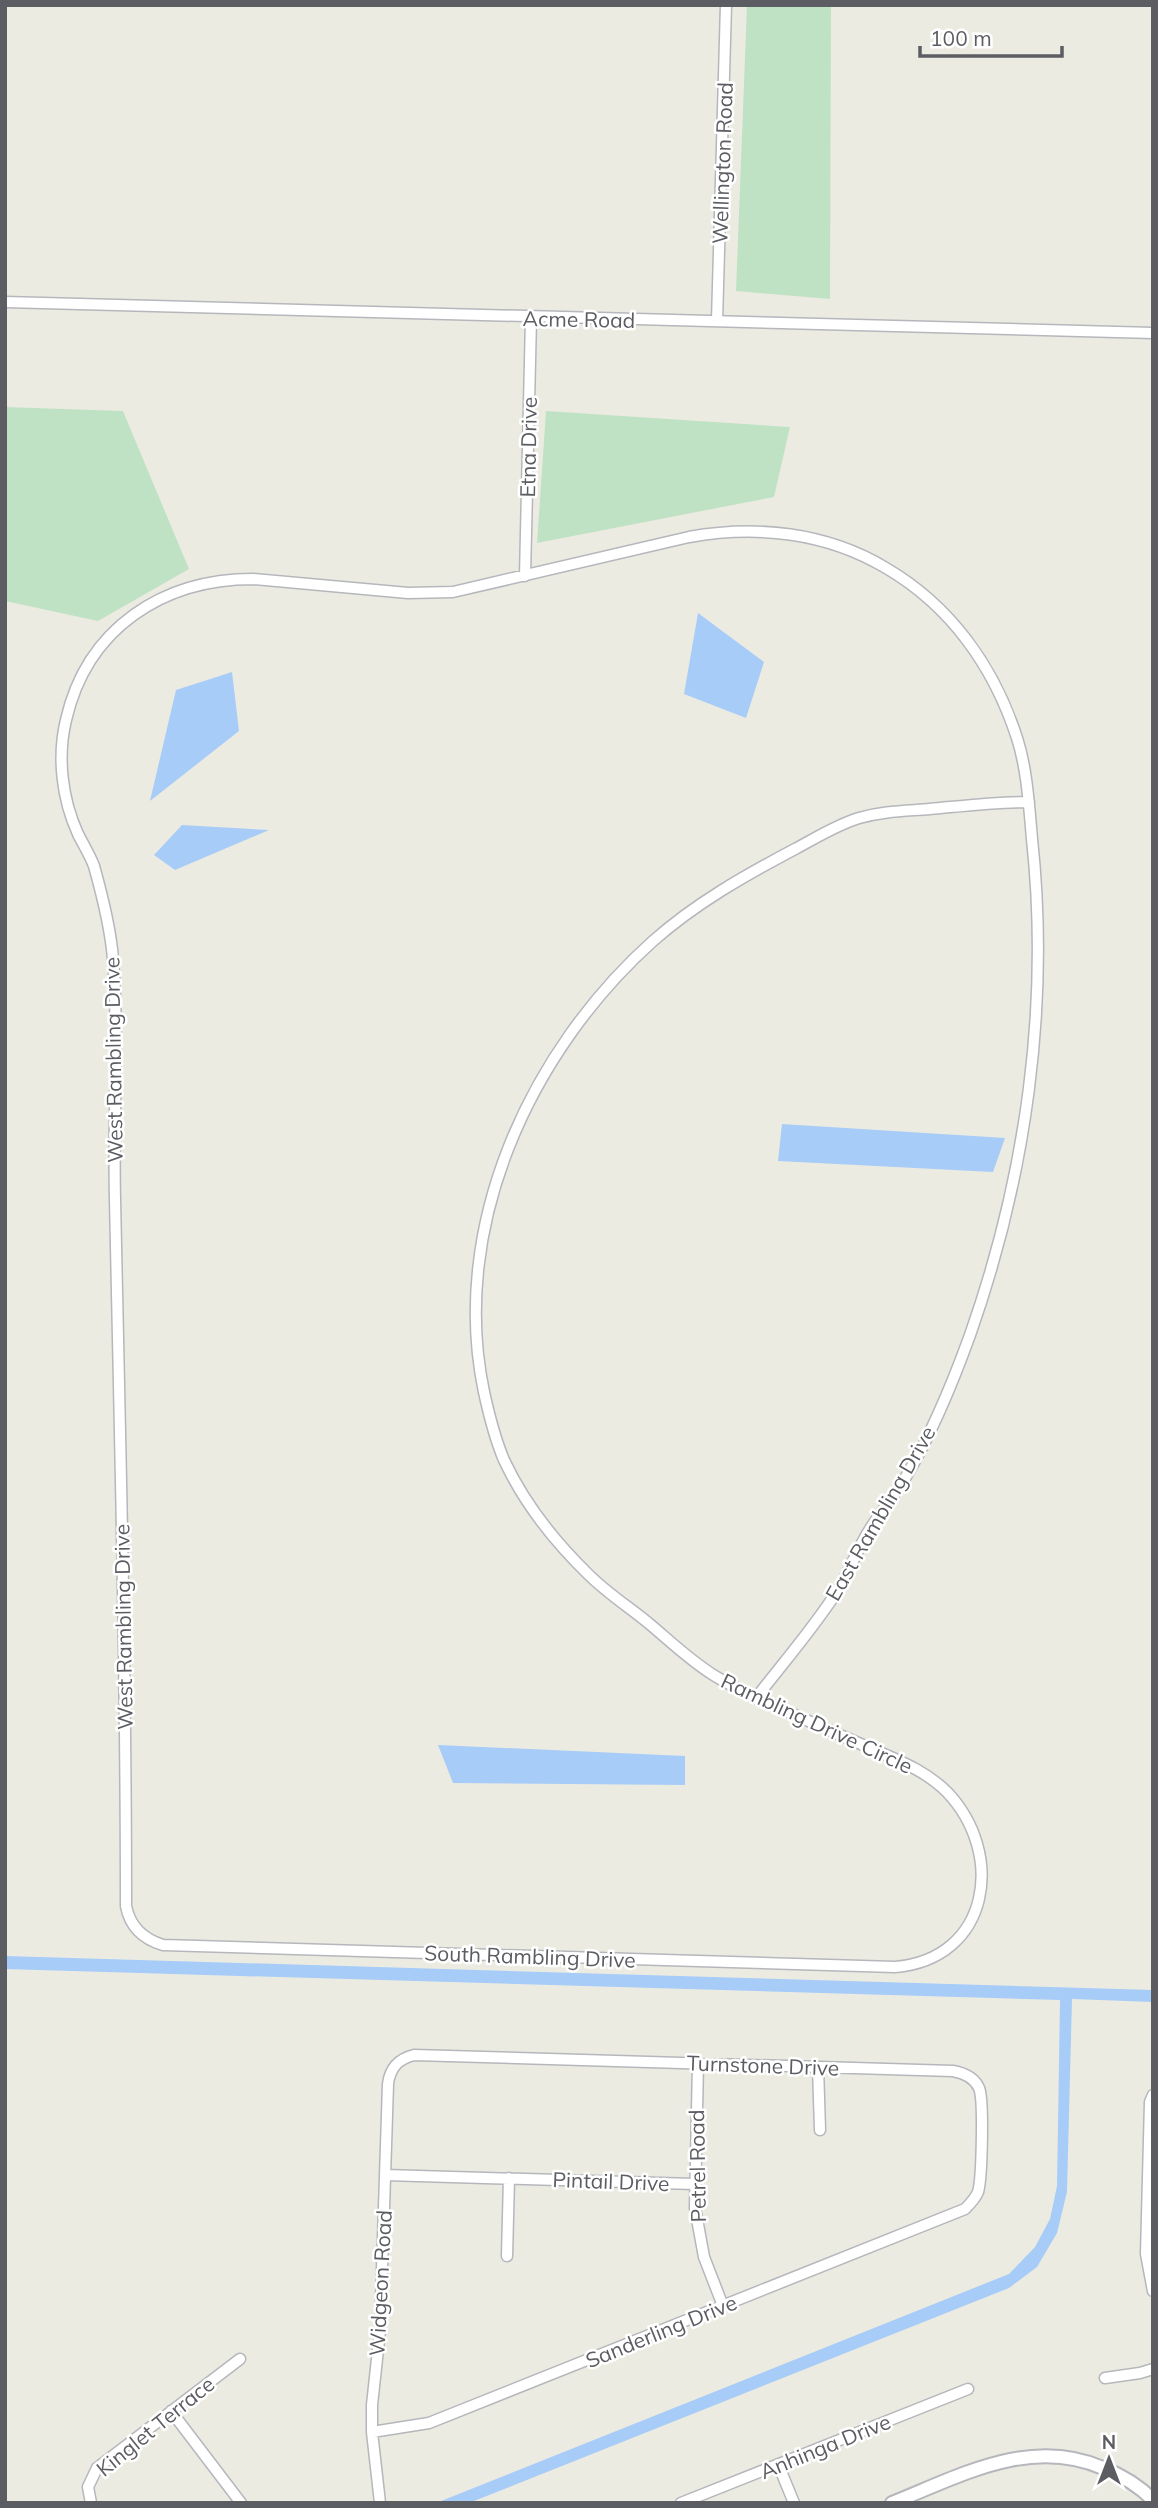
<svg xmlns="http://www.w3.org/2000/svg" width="1158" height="2508" font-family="Mulish,sans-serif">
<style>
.green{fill:#c0e2c4}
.water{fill:#a7ccf8}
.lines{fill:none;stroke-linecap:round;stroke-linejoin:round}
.minor-casing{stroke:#b5b7bc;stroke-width:13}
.tertiary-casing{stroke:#b5b7bc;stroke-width:16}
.minor{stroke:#fff;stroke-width:10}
.tertiary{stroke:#fff;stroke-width:12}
.labels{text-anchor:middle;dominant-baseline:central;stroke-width:5;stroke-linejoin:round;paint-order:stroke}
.street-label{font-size:21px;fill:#5b5d62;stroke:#fff}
</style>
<rect width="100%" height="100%" fill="#ecebe2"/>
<path class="green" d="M747 5H831L830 299 736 291Z
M5 407 123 411 189 569 98 621 5 601Z
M546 411 790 427 774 497 537 543Z"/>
<path class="water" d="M698 613 764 662 746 718 684 694Z
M232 672 239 731 150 801 176 690Z
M182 825 269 830 175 870 154 855Z
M782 1124 1005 1138 993 1172 778 1161Z
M438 1745 685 1756V1785L453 1783Z
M5 1956 1153 1990V2002L1072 1999 1067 2192 1057 2233 1037 2267 1009 2288 469 2503H436L1009 2274 1035 2247 1050 2219 1057 2186 1060 2000 5 1969Z"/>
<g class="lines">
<defs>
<path id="minor" d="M5 302 1153 333
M717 321 726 5
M525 576 531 318
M756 1698C783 1663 812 1630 836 1593 849 1573 857 1549 870 1529 882 1510 896 1494 907 1475 933 1431 953 1382 970 1335 1026 1176 1050 1006 1032 839 1029 805 1027 769 1017 738 994 667 951 606 886 568 826 532 756 525 689 537L453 592 408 593 253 579C163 579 87 628 66 720 57 757 62 799 78 834 83 844 90 855 94 866 101 891 111 933 113 959 119 1039 113 1119 115 1199 120 1435 126 1670 126 1906 130 1927 143 1939 163 1945L895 1967C990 1959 1006 1854 947 1792 925 1770 897 1760 870 1748 842 1736 815 1724 788 1712 763 1701 738 1690 715 1676 692 1662 672 1643 652 1626 632 1609 608 1594 589 1575 556 1543 524 1503 504 1460 495 1439 489 1415 484 1392 449 1227 530 1051 653 941 696 903 744 876 795 849 816 838 836 825 859 818 883 811 906 811 930 809 963 806 995 802 1029 802
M698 2063 695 2208 704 2257 723 2306
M818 2067 820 2130
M1153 2095 1150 2102 1146 2254 1153 2291
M385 2175 694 2184
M507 2256 509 2178
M1105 2378 1140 2373 1153 2369
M171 2411 241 2503
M372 2432 429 2423 965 2209C970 2204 975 2199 978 2192 982 2179 984 2099 979 2088 974 2077 964 2073 953 2071L414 2055C398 2059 390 2068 388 2084L380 2331 372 2405V2432L380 2503
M778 2464 794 2503
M91 2503 88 2487 97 2468 240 2359
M681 2503 968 2389"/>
<path id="tertiary" d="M892 2503C960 2476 1030 2436 1103 2468 1121 2475 1139 2486 1153 2500"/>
</defs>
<use href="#minor" class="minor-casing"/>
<use href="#tertiary" class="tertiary-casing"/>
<use href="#minor" class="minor"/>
<use href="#tertiary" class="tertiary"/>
</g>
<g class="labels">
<g class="street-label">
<text transform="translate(722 163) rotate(-88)">Wellington Road</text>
<text transform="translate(579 319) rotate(1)">Acme Road</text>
<text transform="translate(528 447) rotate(-89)">Etna Drive</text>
<text transform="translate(113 1060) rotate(-91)">West Rambling Drive</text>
<text transform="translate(880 1513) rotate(-60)">East Rambling Drive</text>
<text transform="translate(123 1627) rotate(-91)">West Rambling Drive</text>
<text transform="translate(817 1723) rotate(25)">Rambling Drive Circle</text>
<text transform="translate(530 1956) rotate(2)">South Rambling Drive</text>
<text transform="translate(763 2065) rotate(2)">Turnstone Drive</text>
<text transform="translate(697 2166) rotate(-91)">Petrel Road</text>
<text transform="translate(611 2181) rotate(2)">Pintail Drive</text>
<text transform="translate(380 2283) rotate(-87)">Widgeon Road</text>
<text transform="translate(661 2331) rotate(-22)">Sanderling Drive</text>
<text transform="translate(155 2426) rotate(-39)">Kinglet Terrace</text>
<text transform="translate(825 2446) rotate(-22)">Anhinga Drive</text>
</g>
</g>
<rect width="1158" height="2508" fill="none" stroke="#5b5d62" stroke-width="14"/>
<g transform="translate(1109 2459)" stroke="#ffffff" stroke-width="5" paint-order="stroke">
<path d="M0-5L12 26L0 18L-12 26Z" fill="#5b5d62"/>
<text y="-10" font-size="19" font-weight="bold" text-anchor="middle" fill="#5b5d62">N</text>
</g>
<path d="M920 46v10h142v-10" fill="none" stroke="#5b5d62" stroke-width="3.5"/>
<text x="930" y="46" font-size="21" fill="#5b5d62" stroke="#ffffff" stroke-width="5" paint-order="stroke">100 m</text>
</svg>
